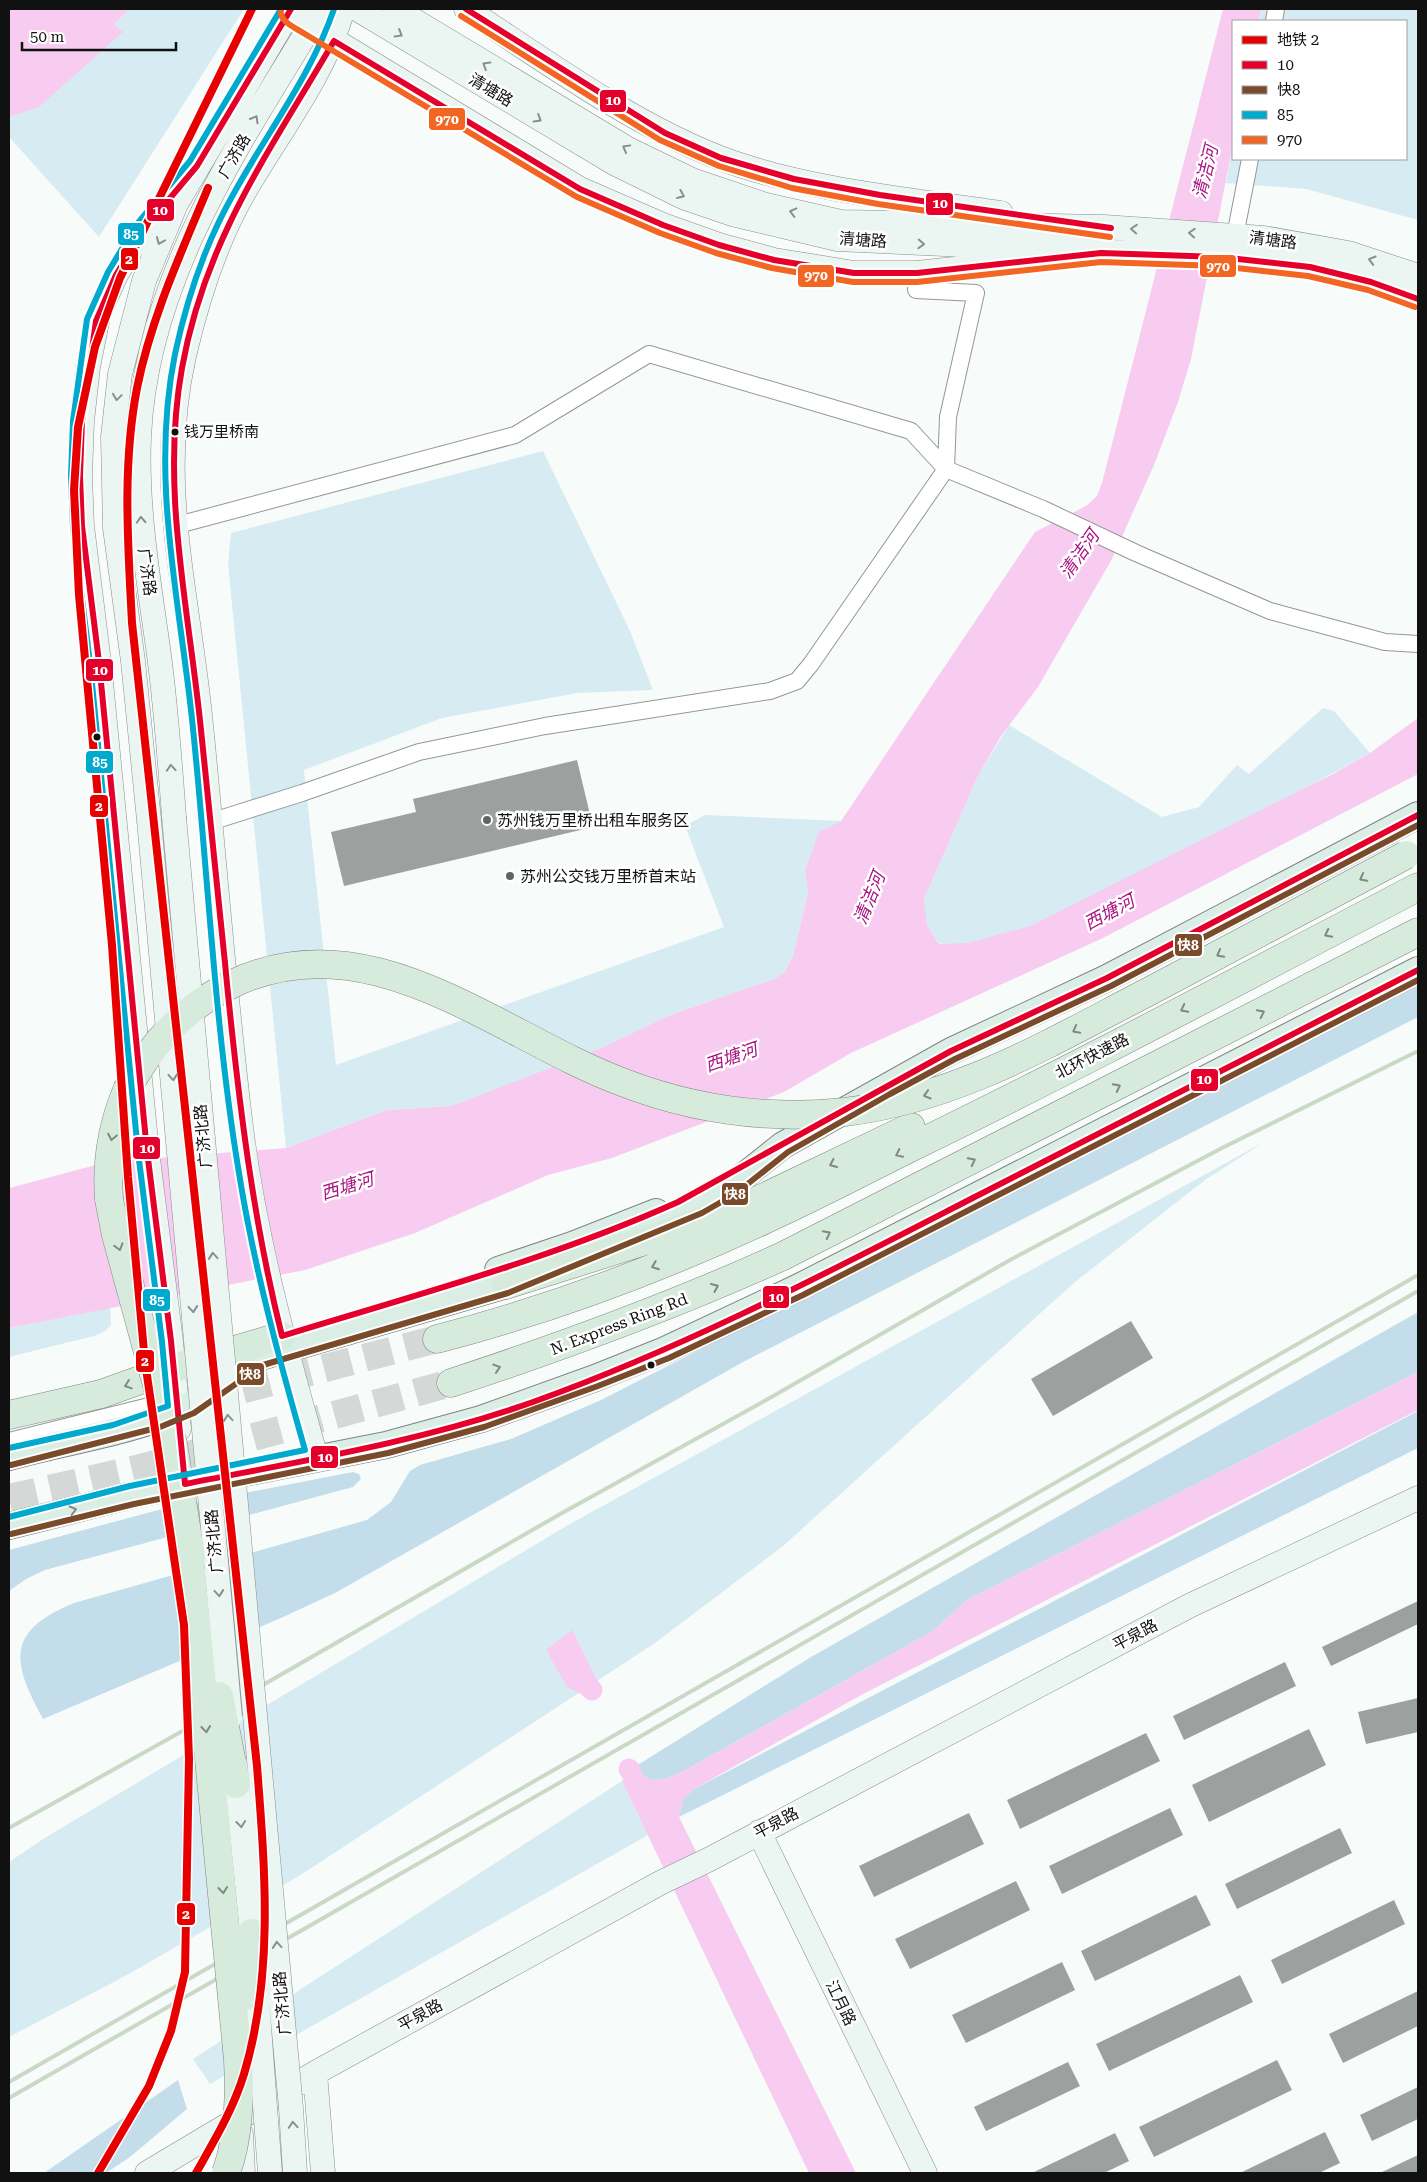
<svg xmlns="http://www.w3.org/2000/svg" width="1427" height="2182" font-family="'Roboto Serif','Noto Sans SC',serif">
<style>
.green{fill:#d7ebf2}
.forest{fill:#c4ddea}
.water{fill:#f8ccf0}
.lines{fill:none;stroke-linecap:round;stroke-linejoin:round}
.canal{stroke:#f8ccf0;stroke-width:21}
.building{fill:#9ca09e}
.highway-tunnel{stroke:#d4d9d7;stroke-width:28;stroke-dasharray:28 14;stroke-linecap:butt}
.street-casing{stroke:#959796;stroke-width:18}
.secondary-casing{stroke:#8b8d8d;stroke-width:25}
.primary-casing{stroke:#828483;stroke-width:28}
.highway-casing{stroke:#828483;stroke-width:29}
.street{stroke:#fefffe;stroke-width:16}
.secondary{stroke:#ebf6f2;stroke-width:24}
.primary{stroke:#daeee6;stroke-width:26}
.highway{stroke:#d7ebdd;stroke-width:28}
.rail{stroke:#c9d9c5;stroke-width:4}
.secondary-bridge-casing{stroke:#8b8d8d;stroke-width:25;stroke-linecap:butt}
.highway-bridge-casing{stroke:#828483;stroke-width:29;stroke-linecap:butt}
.secondary-bridge{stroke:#ebf6f2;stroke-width:24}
.highway-bridge{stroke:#d7ebdd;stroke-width:28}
.bus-1-casing{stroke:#fff;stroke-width:10}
.bus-2-casing{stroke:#fff;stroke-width:10}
.bus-3-casing{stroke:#fff;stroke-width:10}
.bus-4-casing{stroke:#fff;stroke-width:10}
.bus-1{stroke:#e4002b;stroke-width:6}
.bus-2{stroke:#7a4b2a;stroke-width:6}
.bus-3{stroke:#00a9ce;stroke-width:6}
.bus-4{stroke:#f26522;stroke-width:6}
.metro-1-casing{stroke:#fff;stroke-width:11}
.metro-1{stroke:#e60000;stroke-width:8}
.oneway{stroke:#898f8d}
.oneway2{stroke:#7e8981}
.oneway3{stroke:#808b86}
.bus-dot{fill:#111;stroke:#fff;stroke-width:2}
.poi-dot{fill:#626363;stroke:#fff;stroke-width:2}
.labels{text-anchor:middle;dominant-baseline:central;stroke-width:5;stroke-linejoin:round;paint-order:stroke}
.bus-label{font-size:15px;fill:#111;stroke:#fff;text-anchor:start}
.street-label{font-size:16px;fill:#111;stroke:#fff}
.poi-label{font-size:16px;fill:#111;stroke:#fff;text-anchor:start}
.water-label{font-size:18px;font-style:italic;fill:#a81481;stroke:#fff}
.line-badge{stroke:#fff;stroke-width:2}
.badge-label{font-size:14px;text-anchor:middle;font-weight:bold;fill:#fff}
</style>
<rect width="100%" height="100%" fill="#f7fcfa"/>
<path class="green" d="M130 9H244L99 237 9 137V117L39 106 122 32 114 24Z
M1261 9H1418V220L1306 189 1226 183 1233 144V159H1406V21H1258Z
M543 451 630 631 653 690 577 693 442 718 304 770 336 1065 724 927 685 826 705 815 841 821 830 828 805 871 808 893 793 956 784 973 774 979 670 1015 597 1050 467 1102 452 1106 387 1110 286 1148 228 564 231 533Z
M1323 708 1334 711 1370 753 1276 804 1030 926C1014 932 951 952 938 942 925 932 925 914 924 899L977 778 1009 725 1162 817 1199 807 1237 765 1249 774Z
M1264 1142 1205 1180 1075 1282 783 1546 655 1643 299 1876 127 1975 9 2037V1862L43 1839 568 1525Z
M110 1307 111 1325 105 1331 94 1336 9 1357V1328Z
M622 1781 648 1835 210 2084 193 2059Z"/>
<path class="forest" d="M1418 983V1017L743 1362 335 1593 281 1618 43 1719C11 1661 6 1631 74 1603L367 1520 391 1502 410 1471 420 1465 511 1439 601 1400Z
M1418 1312V1372L967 1600 933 1631 684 1771C667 1779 647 1789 636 1766L811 1657Z
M1418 1411V1448L679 1817 683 1799 694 1789Z
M353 1472 359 1474 361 1479 353 1487 45 1570 26 1579 9 1591V1550L162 1509Z
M178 2080 187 2109 130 2157 106 2173H44Z"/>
<path class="water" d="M9 9H130L114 24 123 32 39 107 9 117Z
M1223 9H1261L1258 21H1233V144L1191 359 1178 402 1154 465 1112 559 1038 687 1001 736 977 778 924 899 927 925 937 942 941 944 968 943 1030 926 1331 775 1370 753 1418 718V774L1103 938 851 1053 784 1092 612 1158 548 1175 415 1233 305 1270 9 1328V1188L107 1162 286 1148 387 1110 452 1106 597 1050 670 1015 774 979 784 973 793 956 808 893 805 871 819 832 841 821 1035 532 1086 506 1097 496 1102 483Z
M1418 1372V1410L863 1694 694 1789 683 1799 679 1817 856 2173H809L622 1781 636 1766C647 1789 667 1779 684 1771L933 1631 967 1600Z
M572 1630 598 1682 581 1694 567 1687 546 1650Z"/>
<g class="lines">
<path class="canal" d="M590 1688 592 1690
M629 1769 631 1772"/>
</g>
<path class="building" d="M577 760 593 827 344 886 331 832 416 812 413 799Z
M1131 1321 1153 1358 1053 1416 1031 1379Z
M1418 1601V1624L1331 1666 1322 1647Z
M1285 1662 1296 1686 1184 1740 1173 1716Z
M1418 1698V1732L1366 1744 1358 1712Z
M1309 1729 1326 1765 1209 1822 1192 1785Z
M1146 1733 1160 1761 1020 1829 1007 1800Z
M1170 1808 1183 1835 1062 1894 1049 1866Z
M969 1813 984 1844 874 1897 859 1866Z
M1340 1828 1352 1853 1237 1909 1225 1884Z
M1016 1881 1030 1910 910 1969 895 1939Z
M1196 1895 1211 1925 1095 1981 1081 1951Z
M1394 1900 1405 1924 1282 1984 1271 1960Z
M1062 1962 1075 1990 966 2043 952 2015Z
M1240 1975 1253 2002 1109 2071 1096 2044Z
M1418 1991V2026L1343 2063 1329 2034Z
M1277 2060 1292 2090 1154 2157 1139 2127Z
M1068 2062 1080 2086 986 2131 974 2107Z
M1418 2087V2119L1372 2141 1360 2115Z
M1325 2132 1340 2163 1319 2173H1240Z
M1115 2133 1129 2161 1104 2173H1032Z
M1418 2155V2173H1380Z"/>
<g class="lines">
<path class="highway-tunnel" d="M202 1400 437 1339
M9 1498 137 1469 451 1383"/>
<defs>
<path id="street" d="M1274 21 1276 9
M1235 236 1250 159
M174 526 515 435 649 354 911 431 946 469 1043 509 1136 553 1270 611 1385 642 1418 644
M210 822 302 793 419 752 545 726 770 691 797 681 811 664 946 469 948 417 976 293 916 290 917 273
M9 1441 169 1401"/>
<path id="secondary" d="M357 9 614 163 685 198 732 214 837 239 1220 257C1288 263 1354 272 1418 299
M395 9 628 149 692 180 766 205 841 222 1104 227 1264 238 1348 253 1418 276
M466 9C544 60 632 124 720 158 804 190 911 200 1001 213
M289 13 580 189 663 225 719 245 774 260 854 273H917L1028 261
M174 817C170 762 166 708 159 655 149 582 136 511 139 437 146 277 241 141 321 9
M149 820 133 661 115 528 113 437 120 374 144 281 176 204 291 9
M179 1429 171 1341 147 1151 99 662 82 526 80 476 82 421 88 367 99 312 116 275 133 246 197 166
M316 1457C285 1348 255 1239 241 1127 224 990 214 852 200 715 187 590 156 481 184 356 197 300 215 243 243 194 278 133 324 76 343 9
M759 1832 925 2173
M315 2073 323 2173
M241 2134 243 2173
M147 2173 315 2073 660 1883 710 1859 1189 1606 1418 1498"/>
<path id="primary" d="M642 1229 699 1205 730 1187 783 1145 951 1051 1107 978 1418 815
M498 1270 572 1245 656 1212
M9 1457C65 1441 123 1434 178 1411 209 1398 231 1372 260 1357L506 1285 527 1276
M9 1526 132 1495 386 1445 481 1419 595 1378 665 1350 799 1287 1418 970"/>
<path id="highway" d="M109 1199C106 1161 112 1126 127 1090
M506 1285 648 1240 754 1202 911 1127
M437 1339C549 1310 659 1269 764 1220 813 1198 862 1172 910 1148 1081 1065 1249 975 1418 887
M451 1383C564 1346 675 1305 783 1256L1418 932
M9 1415 101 1394 174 1368 282 1336"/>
</defs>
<use href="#street" class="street-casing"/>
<use href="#secondary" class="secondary-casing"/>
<use href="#primary" class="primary-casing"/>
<use href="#highway" class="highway-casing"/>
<use href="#street" class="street"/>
<use href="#secondary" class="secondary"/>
<use href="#primary" class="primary"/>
<use href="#highway" class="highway"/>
<path class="rail" d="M9 1828 195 1724 562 1513 768 1399 1010 1260 1222 1148 1418 1051
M9 2082 1418 1275
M9 2098 1418 1291"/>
<defs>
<path id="secondary-bridge" d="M174 817 261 1782 291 2108 295 2173
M149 820 230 1717
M235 1765 252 1933 270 2173"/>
<path id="highway-bridge" d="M127 1090C150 1045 184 1008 230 985 369 916 497 1035 622 1082 694 1110 768 1120 845 1112 956 1099 1051 1042 1148 992 1234 946 1320 901 1406 855
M109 1199 116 1235 173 1444 191 1558
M188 1541 238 2060C240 2098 239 2137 226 2173
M219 1696 236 1784
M245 1996 252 1933"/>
</defs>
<use href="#secondary-bridge" class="secondary-bridge-casing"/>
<use href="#highway-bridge" class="highway-bridge-casing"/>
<use href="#secondary-bridge" class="secondary-bridge"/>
<use href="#highway-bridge" class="highway-bridge"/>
<defs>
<path id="bus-1" d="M291 9 197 166 144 229 116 275 96 321 82 421 80 476 82 526 99 662 147 1151 171 1341 185 1484C302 1461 420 1442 533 1402 681 1349 821 1276 961 1204 1114 1126 1266 1048 1418 970
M466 9 665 133 721 158 794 179 880 195 1111 228
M1418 299 1371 282 1310 267 1220 257 1101 253 917 273H854L774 260 719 245 663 225 580 189 334 41C270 151 205 239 182 368 160 489 189 609 201 730 210 814 219 899 227 984 239 1103 253 1220 282 1336 415 1295 551 1259 678 1202L951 1051 1107 978 1418 815"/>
<path id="bus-2" d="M11 1465 160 1427 194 1413 263 1365 508 1293 702 1213 735 1194 788 1152 890 1094 955 1059 1111 986 1418 825
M11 1534 134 1504 388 1453 484 1427 598 1386 669 1358 803 1295 1418 980"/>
<path id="bus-3" d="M9 1448 113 1425 168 1406 162 1342 138 1152 90 663 73 527 71 476 73 421 87 319 108 272 137 224 190 161 281 9
M9 1517 130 1486 305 1450C279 1359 254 1267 239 1173 214 1023 208 870 192 719 179 597 150 477 175 354 187 298 206 242 234 193 268 131 311 76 334 9"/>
<path id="bus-4" d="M281 9C278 21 296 28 305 34L577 197 660 233 716 253 772 268 853 282H917L1101 262 1219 266 1308 276 1368 290 1415 307
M461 16 660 140 719 166 792 188 878 204 1110 237"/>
</defs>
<use href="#bus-1" class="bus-1-casing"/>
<use href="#bus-2" class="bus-2-casing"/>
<use href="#bus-3" class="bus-3-casing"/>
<use href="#bus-4" class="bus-4-casing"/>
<use href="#bus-1" class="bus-1"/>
<use href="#bus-2" class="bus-2"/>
<use href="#bus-3" class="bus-3"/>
<use href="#bus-4" class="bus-4"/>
<defs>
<path id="metro-1" d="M98 2173 149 2086 171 2031 185 1972 189 1759 184 1625 145 1362 128 1177 112 945 79 595 74 490 78 427 95 347 120 278 252 9
M196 2173C214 2141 233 2110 244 2074 274 1974 265 1869 257 1766L132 623C128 545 122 466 137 388 151 318 181 253 208 188"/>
</defs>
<use href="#metro-1" class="metro-1-casing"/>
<use href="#metro-1" class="metro-1"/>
</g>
<defs><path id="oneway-chevron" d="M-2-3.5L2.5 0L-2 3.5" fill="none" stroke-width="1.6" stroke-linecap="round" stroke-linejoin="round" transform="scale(1.25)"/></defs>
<g class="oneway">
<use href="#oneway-chevron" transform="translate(399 34) rotate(31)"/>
<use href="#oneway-chevron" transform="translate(486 65) rotate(-149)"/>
<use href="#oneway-chevron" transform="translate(255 119) rotate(-60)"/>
<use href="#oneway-chevron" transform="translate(538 119) rotate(31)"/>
<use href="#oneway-chevron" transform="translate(626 148) rotate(-151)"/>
<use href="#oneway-chevron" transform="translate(681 195) rotate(23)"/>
<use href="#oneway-chevron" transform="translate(793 212) rotate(-166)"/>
<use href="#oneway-chevron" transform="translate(1134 229) rotate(-176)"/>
<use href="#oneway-chevron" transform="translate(1192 233) rotate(-176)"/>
<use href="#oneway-chevron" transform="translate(160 241) rotate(113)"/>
<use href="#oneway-chevron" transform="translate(921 244) rotate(3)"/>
<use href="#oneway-chevron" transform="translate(1372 260) rotate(-164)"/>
<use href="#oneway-chevron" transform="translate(117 397) rotate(98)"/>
<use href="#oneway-chevron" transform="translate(141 520) rotate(-93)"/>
<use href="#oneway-chevron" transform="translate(171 768) rotate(-94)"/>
<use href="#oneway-chevron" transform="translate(173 1077) rotate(85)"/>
<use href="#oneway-chevron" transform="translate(213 1256) rotate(-95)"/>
<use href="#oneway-chevron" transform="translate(193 1309) rotate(85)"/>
<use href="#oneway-chevron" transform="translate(228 1418) rotate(-95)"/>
<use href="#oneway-chevron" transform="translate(219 1593) rotate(85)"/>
<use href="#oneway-chevron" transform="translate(241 1824) rotate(84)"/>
<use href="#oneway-chevron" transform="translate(277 1945) rotate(-95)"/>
<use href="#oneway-chevron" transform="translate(293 2125) rotate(-94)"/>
</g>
<g class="oneway2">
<use href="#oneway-chevron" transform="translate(1363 878) rotate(152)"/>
<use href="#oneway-chevron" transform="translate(1328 934) rotate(153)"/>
<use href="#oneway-chevron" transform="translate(1220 954) rotate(152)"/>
<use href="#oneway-chevron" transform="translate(1184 1009) rotate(153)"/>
<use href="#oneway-chevron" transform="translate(1261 1013) rotate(-27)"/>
<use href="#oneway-chevron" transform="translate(1076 1030) rotate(152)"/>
<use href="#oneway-chevron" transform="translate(1117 1087) rotate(-27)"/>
<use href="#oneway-chevron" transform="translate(927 1095) rotate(163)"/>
<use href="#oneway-chevron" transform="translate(112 1137) rotate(101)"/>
<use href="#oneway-chevron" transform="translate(899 1154) rotate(154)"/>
<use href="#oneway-chevron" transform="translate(972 1161) rotate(-27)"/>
<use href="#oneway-chevron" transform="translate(833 1164) rotate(155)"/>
<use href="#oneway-chevron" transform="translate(827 1234) rotate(-27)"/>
<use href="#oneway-chevron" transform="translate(119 1247) rotate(74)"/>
<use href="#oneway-chevron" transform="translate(655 1266) rotate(159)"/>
<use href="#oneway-chevron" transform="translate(715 1287) rotate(-24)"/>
<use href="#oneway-chevron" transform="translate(497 1368) rotate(-18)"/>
<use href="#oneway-chevron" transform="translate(128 1385) rotate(161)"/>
<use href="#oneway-chevron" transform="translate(206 1729) rotate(84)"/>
<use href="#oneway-chevron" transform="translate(223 1890) rotate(84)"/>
</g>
<use class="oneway3" href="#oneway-chevron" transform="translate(73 1510) rotate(-14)"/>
<g class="bus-dot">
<circle cx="175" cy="432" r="4.5"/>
<circle cx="97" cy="737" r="4.5"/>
<circle cx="651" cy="1365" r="4.5"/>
</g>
<g class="poi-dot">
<circle cx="487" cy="820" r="5"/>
<circle cx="510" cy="876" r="5"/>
</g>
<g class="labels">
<g class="bus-label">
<text x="184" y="432">钱万里桥南</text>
</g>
<g class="street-label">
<text transform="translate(491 90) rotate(31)">清塘路</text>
<text transform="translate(234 156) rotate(-60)">广济路</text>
<text transform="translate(863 240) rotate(4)">清塘路</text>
<text transform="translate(1273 240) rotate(7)">清塘路</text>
<text transform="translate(147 572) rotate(82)">广济路</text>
<text transform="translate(1092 1056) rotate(-27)">北环快速路</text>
<text transform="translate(203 1136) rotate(-95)">广济北路</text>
<text transform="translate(619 1324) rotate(-21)">N. Express Ring Rd</text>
<text transform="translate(214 1541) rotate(-95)">广济北路</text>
<text transform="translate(1135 1635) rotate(-28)">平泉路</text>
<text transform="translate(776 1823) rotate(-28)">平泉路</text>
<text transform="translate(282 2003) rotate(-95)">广济北路</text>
<text transform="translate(841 2003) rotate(64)">江月路</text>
<text transform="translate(420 2015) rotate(-29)">平泉路</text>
</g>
<g class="poi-label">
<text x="497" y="820">苏州钱万里桥出租车服务区</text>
<text x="520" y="876">苏州公交钱万里桥首末站</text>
</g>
<g class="water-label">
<text transform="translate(1205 172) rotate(-76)">清洁河</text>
<text transform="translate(1079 554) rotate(-55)">清洁河</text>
<text transform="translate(869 898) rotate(-68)">清洁河</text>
<text transform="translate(1109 912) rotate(-28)">西塘河</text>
<text transform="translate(731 1057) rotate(-19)">西塘河</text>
<text transform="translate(347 1186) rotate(-17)">西塘河</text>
</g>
</g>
<g class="line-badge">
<rect x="599" y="89" width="28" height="24" rx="5" fill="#e4002b"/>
<rect x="428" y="107" width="38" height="24" rx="5" fill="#f26522"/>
<rect x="925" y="192" width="29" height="24" rx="5" fill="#e4002b"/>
<rect x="146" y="198" width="29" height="24" rx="5" fill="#e4002b"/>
<rect x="117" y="222" width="28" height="24" rx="5" fill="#00a9ce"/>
<rect x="120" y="247" width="19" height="24" rx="5" fill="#e60000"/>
<rect x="1199" y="254" width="38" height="24" rx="5" fill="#f26522"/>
<rect x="797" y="264" width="38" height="24" rx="5" fill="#f26522"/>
<rect x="85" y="658" width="29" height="24" rx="5" fill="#e4002b"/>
<rect x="85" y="750" width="29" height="24" rx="5" fill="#00a9ce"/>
<rect x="89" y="794" width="20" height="24" rx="5" fill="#e60000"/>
<rect x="1174" y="933" width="29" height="24" rx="5" fill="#7a4b2a"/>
<rect x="1190" y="1068" width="29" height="24" rx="5" fill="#e4002b"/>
<rect x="132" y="1136" width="29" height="24" rx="5" fill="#e4002b"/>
<rect x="721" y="1182" width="28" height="24" rx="5" fill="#7a4b2a"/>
<rect x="762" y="1285" width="28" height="24" rx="5" fill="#e4002b"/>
<rect x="142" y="1288" width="29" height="24" rx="5" fill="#00a9ce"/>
<rect x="135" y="1349" width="20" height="24" rx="5" fill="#e60000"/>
<rect x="236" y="1362" width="29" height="24" rx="5" fill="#7a4b2a"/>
<rect x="310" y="1445" width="29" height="24" rx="5" fill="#e4002b"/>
<rect x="176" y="1902" width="20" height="24" rx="5" fill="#e60000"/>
</g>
<g class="badge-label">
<text x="613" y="105">10</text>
<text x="447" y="124">970</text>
<text x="940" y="208">10</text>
<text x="160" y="215">10</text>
<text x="131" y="239">85</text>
<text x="129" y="264">2</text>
<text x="1218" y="271">970</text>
<text x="816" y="280">970</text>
<text x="100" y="675">10</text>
<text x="100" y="767">85</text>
<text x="99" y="811">2</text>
<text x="1188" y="950">快8</text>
<text x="1204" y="1084">10</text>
<text x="147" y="1153">10</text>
<text x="735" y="1199">快8</text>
<text x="776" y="1302">10</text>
<text x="157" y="1305">85</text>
<text x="145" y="1366">2</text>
<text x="250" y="1379">快8</text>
<text x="325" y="1462">10</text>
<text x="186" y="1919">2</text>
</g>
<rect width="1427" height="2182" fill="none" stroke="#111111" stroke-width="20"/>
<rect x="1232" y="20" width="175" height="140" fill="#ffffff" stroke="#a0a0a0"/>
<rect x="1242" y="36" width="25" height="8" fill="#e60000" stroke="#a0a0a0"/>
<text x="1277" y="45" font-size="15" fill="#111111">地铁 2</text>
<rect x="1242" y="61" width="25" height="8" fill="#e4002b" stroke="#a0a0a0"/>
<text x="1277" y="70" font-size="15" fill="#111111">10</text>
<rect x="1242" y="86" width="25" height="8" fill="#7a4b2a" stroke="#a0a0a0"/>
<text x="1277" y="95" font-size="15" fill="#111111">快8</text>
<rect x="1242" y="111" width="25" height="8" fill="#00a9ce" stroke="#a0a0a0"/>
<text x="1277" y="120" font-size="15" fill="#111111">85</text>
<rect x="1242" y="136" width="25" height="8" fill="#f26522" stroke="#a0a0a0"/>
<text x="1277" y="145" font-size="15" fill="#111111">970</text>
<path d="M22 42v8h154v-8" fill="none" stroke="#111111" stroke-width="2.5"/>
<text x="30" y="42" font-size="15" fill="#111111" stroke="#ffffff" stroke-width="4" paint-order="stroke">50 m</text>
</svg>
